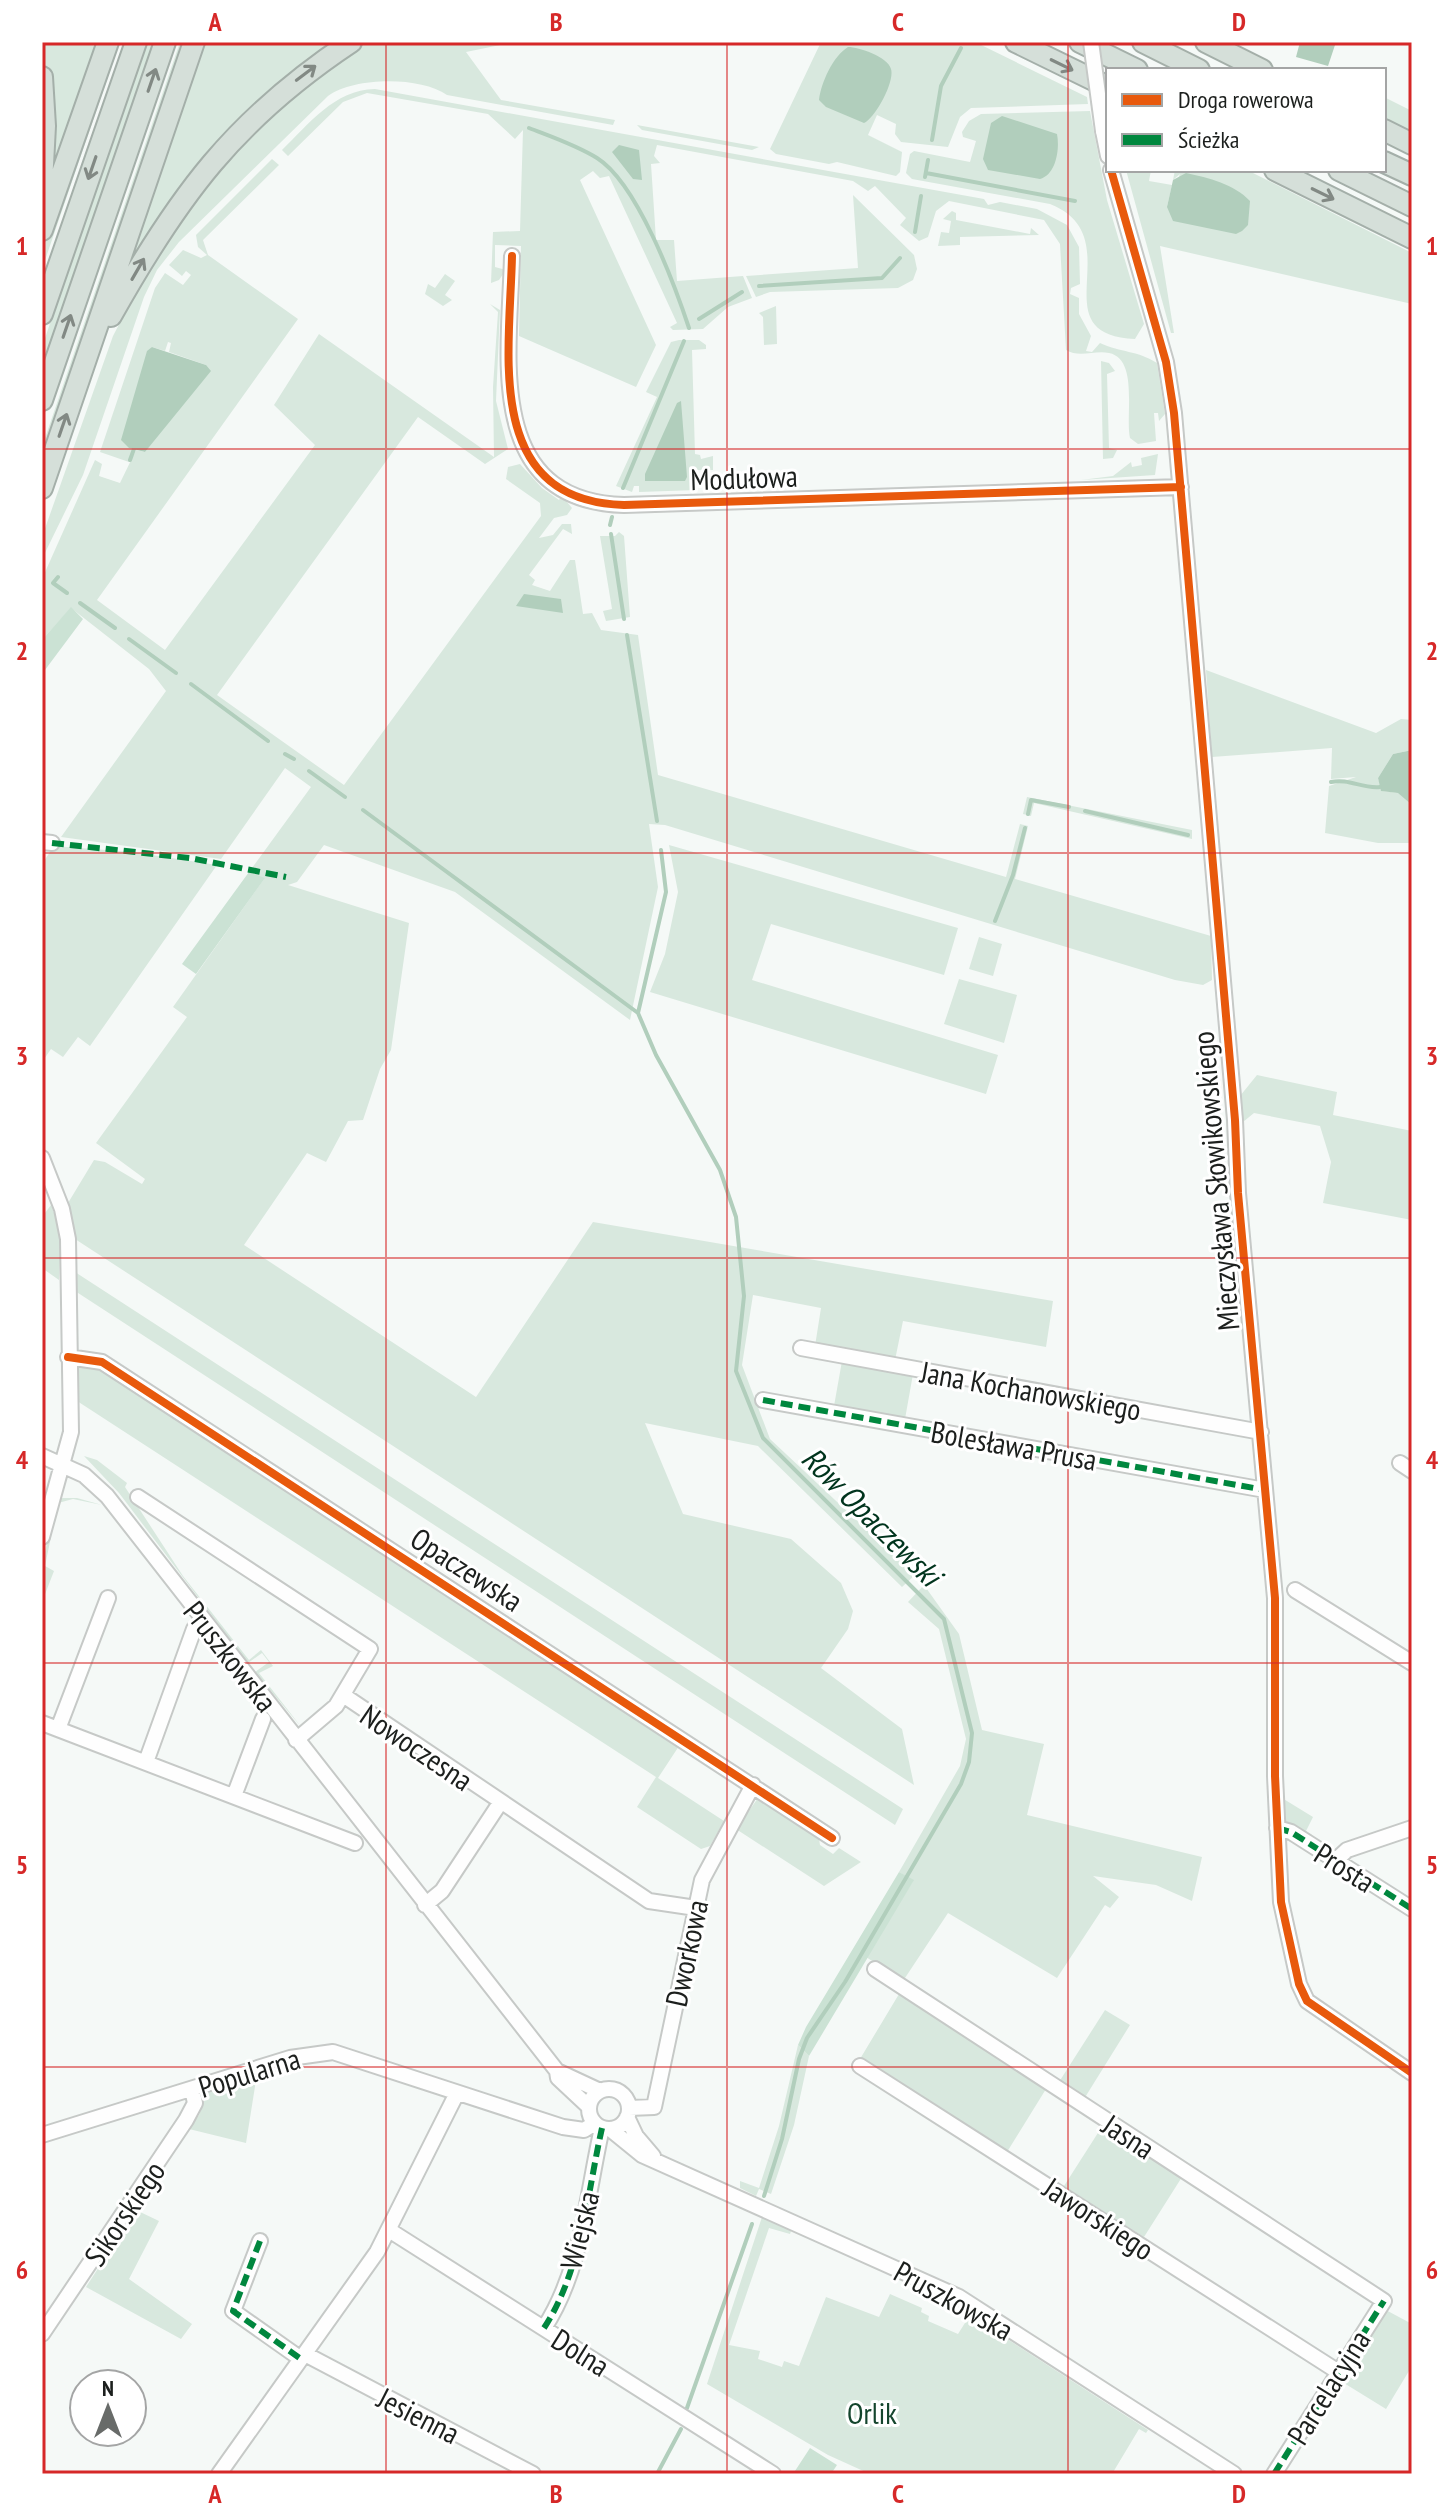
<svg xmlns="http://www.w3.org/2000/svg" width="1454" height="2516" font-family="'PT Sans Narrow',sans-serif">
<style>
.green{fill:#d8e8de}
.forest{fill:#cbe2d4}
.water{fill:#b1cebc}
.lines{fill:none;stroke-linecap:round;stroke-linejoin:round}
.stream{stroke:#b1cebc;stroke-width:4}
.minor-casing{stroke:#c6c9c7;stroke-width:18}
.highway-casing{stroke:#a4afa9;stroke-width:24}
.minor{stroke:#fefefe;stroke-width:14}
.highway{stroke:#d5dfd9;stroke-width:20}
.minor-bridge-casing{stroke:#c6c9c7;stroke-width:18;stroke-linecap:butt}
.minor-bridge{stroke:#fefefe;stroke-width:14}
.quiet{stroke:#00873e;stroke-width:6;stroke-dasharray:12 6;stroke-linecap:butt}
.cycleway-casing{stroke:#fff;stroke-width:13}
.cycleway{stroke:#e8590c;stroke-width:8}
.oneway{stroke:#828984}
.grid{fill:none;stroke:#d62828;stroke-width:2;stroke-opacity:0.55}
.labels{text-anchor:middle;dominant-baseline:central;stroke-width:6;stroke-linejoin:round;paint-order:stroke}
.street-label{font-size:30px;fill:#1c1f1d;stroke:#fff}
.park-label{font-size:30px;fill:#14452d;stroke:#fff}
.water-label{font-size:32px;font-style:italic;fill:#00341d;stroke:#fff}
.neatline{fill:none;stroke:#d62828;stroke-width:3}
.grid-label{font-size:26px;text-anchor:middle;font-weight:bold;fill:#d62828}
</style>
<rect width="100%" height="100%" fill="#f5f9f7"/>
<path class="green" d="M42 42H100L49 195 48 86Z
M113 42H120L42 269V250Z
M146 42H153L42 369V347Z
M180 42H187L42 467V447Z
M205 42H344L308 65 128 268Z
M366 42H515L466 52 501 100 615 120 613 125 447 95C420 76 354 77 328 96L179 242 157 270 144 297 83 475 42 559V537L113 336 169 228 246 134Z
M821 42H975L1087 97 1088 104 971 108 960 117 948 147 901 142 895 134 896 124 877 115 868 135 902 152 900 172 896 176 837 162 829 164 776 154 770 149Z
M375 89 984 199 988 205 1000 202 1037 209 1067 225 1079 247 1080 284 1071 288 1070 294 1079 298V314L1091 336 1086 351 1092 352 1100 343C1122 353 1136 350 1157 363L1165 414 1159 421 1158 413H1154L1156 441 1138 444 1130 438C1125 416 1139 359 1109 353 1095 350 1079 358 1066 350L1060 244 1044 220 949 201 936 211 928 237 919 241 900 225 906 218 875 186 868 191 853 181 657 145 654 156 660 163 651 164 656 240H674L677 281 743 276 752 298 728 307 703 329 673 330 670 327 677 323 609 176 600 178 593 171 580 180 656 345 636 387 519 336 521 246 495 245V267L506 270 499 280 491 283 493 232 520 231 523 130 515 139 488 114 367 93 343 102 288 156 282 150C309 124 334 90 375 89Z
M1384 97 1412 111V132L1384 118Z
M1090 111 1107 200 1144 324 1135 339C1037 335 1133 237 1050 204L912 179 906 173 910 154 914 151 970 162 976 141 963 137 962 132 969 121 981 114Z
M637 125 759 147 752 150 642 130Z
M272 159 279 165 203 240 208 255 298 319 97 600 165 650 315 445 274 405 319 334 494 457 493 387 498 312 490 304 500 310 496 401 508 449 485 464 418 417 217 695 344 785 541 516 540 503 506 479 508 467 520 464 542 488 559 500 562 496 572 508 567 515 554 518 539 538 553 535 562 524H571L572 534 563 529 529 575 535 580 532 585 550 591 570 560H575L583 614 592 613 601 630 638 635 658 775 1006 877 1020 824 1028 826 1015 879 1211 936 1212 980 1203 985 1175 980 665 825 649 824 658 887 630 1020 455 892 324 845 297 882 288 885 409 923 391 1050 380 1069 363 1120 348 1121 326 1162 307 1153 244 1245 476 1397 593 1222 1053 1301 1046 1347 903 1321 895 1360 815 1346 821 1308 753 1295 742 1365 770 1439 915 1575 902 1587 758 1446 645 1423 683 1514 791 1539 841 1583 853 1611 848 1629 821 1668 902 1729 914 1785 75 1239 68 1203 94 1160 105 1162 142 1184 145 1179 96 1143 187 1017 173 1007 264 879 249 872 311 787 285 768 221 859 61 837 166 691 149 669 71 608 42 640V579L95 460 102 464 99 476 120 483 136 450 145 452 206 365 169 352 171 343 168 342 165 351 152 347 129 448 133 449 129 462 100 452 155 288 165 273 183 285 191 275 186 271 182 276 169 265 183 250 201 258 207 255 198 247 196 235Z
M1126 170H1151L1149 181 1172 185 1167 207 1180 174 1173 180 1175 170H1247L1412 253V304L1160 246 1174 333H1171Z
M853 195 914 255 917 269 913 280 898 288 770 292 756 297 746 276 858 268Z
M952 211 956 213V220L1030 234 1031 228 1039 235 960 237V245L938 246 941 232 949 233 951 221 943 219Z
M445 274 455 281 445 295 452 300 443 306 425 294 428 284 435 288Z
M776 306 777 344 764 345 763 317 759 313Z
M679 340H699L706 345V349L692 350 695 454 700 455 701 459 713 456V470H697V490L639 492V486H634L632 492 616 486 657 397 646 392 671 342Z
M1101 361 1109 363 1115 371 1107 374 1109 448 1117 450 1113 458 1103 459Z
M1158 454 1155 475 1081 480 1113 476 1131 462 1132 467 1142 465 1141 458Z
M619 532 624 536 630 617 606 621 603 611 612 609 600 536H615Z
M1206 670 1376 733 1401 719 1412 720V750L1393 754 1378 778 1382 791 1399 793 1412 805V843H1378L1325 833 1329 786 1356 777 1331 779 1332 748 1212 757Z
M1027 797 1192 830V839L1034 803 1031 816 1023 814Z
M669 845 958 928 944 975 771 924 752 980 998 1055 986 1094 650 992 665 954 678 892Z
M54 846 132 852 217 865 90 1046 78 1037 63 1057 51 1049 42 1062V864Z
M979 937 1002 944 993 976 969 969Z
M959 979 1017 995 1004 1043 944 1024Z
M1257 1075 1337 1092 1333 1115 1412 1131V1220L1323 1203 1331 1162 1320 1126 1254 1113 1243 1122 1240 1096Z
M51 1205 61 1231 59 1280 42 1268V1217Z
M75 1272 903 1809 895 1825 75 1291Z
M842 1361 913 1374 905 1419 834 1406Z
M89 1363 681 1743 658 1778 724 1821 710 1846 701 1849 637 1807 656 1777 74 1399 76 1366Z
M84 1456 97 1460 127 1483 125 1487 183 1576 249 1660 261 1650 273 1666 259 1673 302 1728 255 1672 269 1662 262 1653 248 1663 119 1493Z
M57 1498H77L102 1505 73 1499 58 1503 45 1566 54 1571 42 1602V1565Z
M924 1585 959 1634 982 1730 1044 1744 1027 1815 1202 1857 1192 1901 1156 1885 1093 1876 1119 1897 1110 1908 1105 1905 1057 1978 948 1913 903 1981 866 1957 913 1881 899 1872 960 1766 966 1739 939 1629 908 1602Z
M758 1798 818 1833 820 1845 833 1854 839 1848 861 1862 824 1886 736 1829Z
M1282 1798 1313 1817 1306 1831 1312 1835 1309 1840 1285 1821Z
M899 1994 1046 2089 1007 2152 860 2059Z
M1105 2010 1130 2025 1084 2099 1059 2082Z
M798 2045 809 2056 794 2125 771 2194 759 2189 756 2196 740 2188V2181L759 2188 779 2126Z
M257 2074 246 2143 189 2129 199 2115 208 2090Z
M1103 2125 1182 2177 1144 2237 1064 2186Z
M136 2210 159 2221 129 2279 192 2324 181 2339 86 2287Z
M762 2217 791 2231 790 2234 769 2228 729 2345 760 2351 758 2359 782 2367 784 2361 799 2366 826 2297 879 2317 890 2294 922 2308 921 2312 929 2316 928 2321 958 2334 970 2315 1148 2430 1146 2433 1139 2429 1112 2474H870L828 2455 707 2384Z
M1384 2309 1412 2324V2366L1386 2409 1339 2380Z"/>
<path class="forest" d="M71 607 83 619 42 674V640Z
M249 872 265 878 196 974 182 964Z
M899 1872 914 1880 809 2056 798 2045 806 2027Z
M810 2448 837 2465 831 2474H793Z"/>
<path class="water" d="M1300 42H1336L1328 66 1296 57Z
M848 47C859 47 888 57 891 69 895 82 875 118 864 123L826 107 819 100C821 83 833 56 848 47Z
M1002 116 1057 134C1060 149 1056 175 1040 179L988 170 983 159 991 123Z
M619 145 639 150 642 180 633 179 612 152Z
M1186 173C1209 178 1234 184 1250 201L1248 225 1242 231 1236 234 1173 221 1167 207 1173 180Z
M152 347 206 365 211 371 145 452 129 448 121 440 147 351Z
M681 401 687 477 685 481H645V474L677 403Z
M524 594 561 599 563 613 516 606Z
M1412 750V805L1398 793 1381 791 1378 778 1393 754Z"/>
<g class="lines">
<path class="stream" d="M529 128C552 137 576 145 597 158 637 183 674 283 689 328
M932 140 941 86 961 48
M926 173 1075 201
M925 177 928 160
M915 232 921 196
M759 286 882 278 900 258
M699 319 742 292
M130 460 134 449
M623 488 684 341
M610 525 612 517
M611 534 624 619
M58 577 53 583 67 593
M80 603 115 628
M627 635 657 821
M129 639 176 673
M191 684 268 741
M285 754 294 759
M309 771 345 797
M1331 782C1349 778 1362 789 1380 787
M363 810 638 1013
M1085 811 1188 835
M1028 814 1031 800 1069 807
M661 850 666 892 638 1013 656 1055 720 1170 736 1217 744 1296 736 1371 763 1438 944 1619 972 1733 969 1762 961 1784 845 1982 807 2038 799 2059 782 2139 764 2196
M995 921 1013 875 1025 828
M687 2408 752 2224
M657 2474 681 2429"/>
<defs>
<path id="minor" d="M1103 131 1108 156
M1111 170 1166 362 1174 413 1235 1120 1238 1193 1275 1598V1776L1281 1902 1299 1984 1307 2001 1412 2073
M512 256C510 352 482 501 624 505L1181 487
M42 842 52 843
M42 1158 62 1209 68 1239 71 1432 42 1537
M801 1348 1261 1432
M68 1357 102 1362 832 1838
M763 1400 1265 1490
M42 1456 84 1475 107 1496 557 2071 558 2078 589 2107
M1400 1463 1412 1471
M138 1497 370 1649 336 1706 296 1740
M1295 1590 1412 1663
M343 1695 649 1901 696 1908
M42 1723 355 1843
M58 1729 108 1598
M146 1762 194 1629
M234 1796 263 1719
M1277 1828 1291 1832 1412 1909
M1335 1861 1347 1850 1412 1828
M425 1905 442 1891 500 1803
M875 1969 1384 2301 1274 2474
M860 2066 1337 2371
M557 2071 600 2091
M589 2109a20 20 0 1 1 40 0a20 20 0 1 1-40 0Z
M629 2108 654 2107 702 1880 753 1785
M627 2117 636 2136 653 2156
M610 2129 642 2155 959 2297 1234 2474
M42 2135 290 2058 333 2052 563 2127 584 2130 595 2123
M389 2230 773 2474
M260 2241 233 2311 301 2359
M544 2328C582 2270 587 2194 602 2128
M42 2334 186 2120 195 2103 192 2089
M305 2354 533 2474
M219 2474 377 2252 457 2093"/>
<path id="highway" d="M1016 42 1108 87
M1080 42 1137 70
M1143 42 1199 70
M1206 42 1262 70
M42 77 45 126 42 184
M1384 130 1412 144
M1384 162 1412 175
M1275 170 1412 238
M1339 170 1412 206
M42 230 108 42
M42 314 136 42
M111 316C178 196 235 119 351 42
M42 400 165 42
M42 488 194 42"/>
</defs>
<use href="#minor" class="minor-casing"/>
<use href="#highway" class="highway-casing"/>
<use href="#minor" class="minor"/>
<use href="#highway" class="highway"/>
<defs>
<path id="minor-bridge" d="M1091 42 1103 131"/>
</defs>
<use href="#minor-bridge" class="minor-bridge-casing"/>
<use href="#minor-bridge" class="minor-bridge"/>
<path class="quiet" d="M52 843 190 858 286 877
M763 1400 1265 1490
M1277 1828 1291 1832 1412 1909
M260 2241 233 2311 301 2359
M544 2328C582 2270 587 2194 602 2128
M1274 2474 1384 2301"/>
<defs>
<path id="cycleway" d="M1111 170 1166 362 1174 413 1235 1120 1238 1193 1275 1598V1776L1281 1902 1299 1984 1307 2001 1412 2073
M512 256C510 352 482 501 624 505L1181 487
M68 1357 102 1362 832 1838"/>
</defs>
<use href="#cycleway" class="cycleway-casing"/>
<use href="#cycleway" class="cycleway"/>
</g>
<defs><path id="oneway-shaft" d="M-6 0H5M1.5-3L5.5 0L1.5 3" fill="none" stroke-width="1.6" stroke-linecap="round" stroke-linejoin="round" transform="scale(2)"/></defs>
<g class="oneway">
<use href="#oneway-shaft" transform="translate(1062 65) rotate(26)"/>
<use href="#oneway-shaft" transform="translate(306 73) rotate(-37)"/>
<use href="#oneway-shaft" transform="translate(152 80) rotate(-71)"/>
<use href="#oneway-shaft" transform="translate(92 168) rotate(109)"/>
<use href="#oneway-shaft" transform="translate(1323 194) rotate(26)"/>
<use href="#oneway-shaft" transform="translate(138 269) rotate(-60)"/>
<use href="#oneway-shaft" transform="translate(67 326) rotate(-71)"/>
<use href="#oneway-shaft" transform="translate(63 425) rotate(-71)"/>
</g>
<path class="grid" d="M386 42V2474M727 42V2474M1068 42V2474M42 449H1412M42 853H1412M42 1258H1412M42 1663H1412M42 2067H1412"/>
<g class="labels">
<g class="street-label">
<text transform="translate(744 477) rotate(-2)">Modułowa</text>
<text transform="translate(1215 1181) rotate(-95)">Mieczysława Słowikowskiego</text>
<text transform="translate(1031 1390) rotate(10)">Jana Kochanowskiego</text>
<text transform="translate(1014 1445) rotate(10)">Bolesława Prusa</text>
<text transform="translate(467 1569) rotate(33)">Opaczewska</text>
<text transform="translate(231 1656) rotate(52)">Pruszkowska</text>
<text transform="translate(417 1747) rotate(34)">Nowoczesna</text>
<text transform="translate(1345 1867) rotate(32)">Prosta</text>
<text transform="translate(686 1953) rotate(-78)">Dworkowa</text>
<text transform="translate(249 2072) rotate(-17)">Popularna</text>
<text transform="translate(1129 2136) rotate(33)">Jasna</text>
<text transform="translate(124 2213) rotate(-56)">Sikorskiego</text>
<text transform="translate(1099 2218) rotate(33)">Jaworskiego</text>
<text transform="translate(579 2230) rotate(-76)">Wiejska</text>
<text transform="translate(954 2300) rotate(29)">Pruszkowska</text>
<text transform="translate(581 2352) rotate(32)">Dolna</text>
<text transform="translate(1328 2387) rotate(-58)">Parcelacyjna</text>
<text transform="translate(419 2415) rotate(27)">Jesienna</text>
</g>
<g class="park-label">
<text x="872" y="2412">Orlik</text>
</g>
<g class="water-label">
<text transform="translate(872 1516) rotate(45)">Rów Opaczewski</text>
</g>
</g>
<rect width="1454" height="2516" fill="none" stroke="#ffffff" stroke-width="88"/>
<rect x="1106" y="68" width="280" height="104" fill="#ffffff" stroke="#a4a5a5" stroke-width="2"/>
<rect x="1122" y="94" width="40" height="12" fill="#e8590c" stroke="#a4a5a5" stroke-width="2"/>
<text x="1178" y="108" font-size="24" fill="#1c1f1d">Droga rowerowa</text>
<rect x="1122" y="134" width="40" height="12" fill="#00873e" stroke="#a4a5a5" stroke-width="2"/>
<text x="1178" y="148" font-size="24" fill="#1c1f1d">Ścieżka</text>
<g transform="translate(108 2408)"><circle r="38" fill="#ffffff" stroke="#a4a5a5" stroke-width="2"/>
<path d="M0-6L14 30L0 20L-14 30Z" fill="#686b69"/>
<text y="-12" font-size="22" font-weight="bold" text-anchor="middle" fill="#1c1f1d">N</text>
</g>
<rect x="44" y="44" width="1366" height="2428" class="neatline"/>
<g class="grid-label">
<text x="215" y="31">A</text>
<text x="556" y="31">B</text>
<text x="898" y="31">C</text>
<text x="1239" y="31">D</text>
<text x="22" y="255">1</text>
<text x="1432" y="255">1</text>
<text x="22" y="660">2</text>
<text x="1432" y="660">2</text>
<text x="22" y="1065">3</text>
<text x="1432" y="1065">3</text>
<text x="22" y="1469">4</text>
<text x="1432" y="1469">4</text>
<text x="22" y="1874">5</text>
<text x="1432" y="1874">5</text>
<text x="22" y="2279">6</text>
<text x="1432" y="2279">6</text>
<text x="215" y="2503">A</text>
<text x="556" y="2503">B</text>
<text x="898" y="2503">C</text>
<text x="1239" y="2503">D</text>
</g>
</svg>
